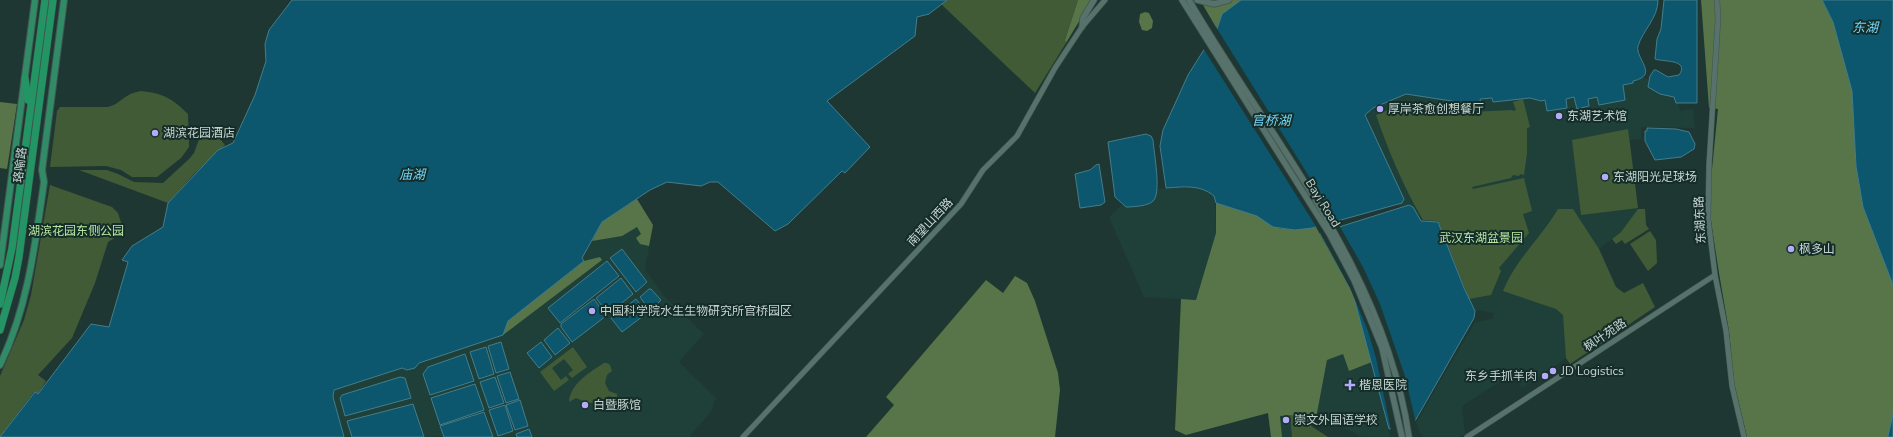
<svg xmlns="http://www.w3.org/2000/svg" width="1893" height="437" font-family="'Nunito Sans','Noto Sans SC',sans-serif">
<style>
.built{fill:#1e4039}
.green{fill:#415b36}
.forest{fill:#577549}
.water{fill:#0c576d;stroke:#447d8b}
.pier{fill:#1f3732}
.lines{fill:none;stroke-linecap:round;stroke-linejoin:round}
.tertiary-casing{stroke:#405551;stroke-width:6}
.secondary-casing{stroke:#405551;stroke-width:7}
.primary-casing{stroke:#405551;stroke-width:8}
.trunk-casing{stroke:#405551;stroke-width:8}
.tertiary{stroke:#57716b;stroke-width:5}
.secondary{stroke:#57716b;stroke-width:5.5}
.primary{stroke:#308b66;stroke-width:6}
.trunk{stroke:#239464;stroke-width:7}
.poi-dot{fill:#b4acf9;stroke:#152d28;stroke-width:1.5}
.labels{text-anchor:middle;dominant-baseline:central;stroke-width:4;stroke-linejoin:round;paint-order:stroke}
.poi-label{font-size:12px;fill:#c7d5d1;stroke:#152d28;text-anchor:start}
.street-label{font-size:12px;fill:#c7d5d1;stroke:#152d28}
.park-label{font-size:12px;fill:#b7e7a2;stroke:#152d28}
.water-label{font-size:13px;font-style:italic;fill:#72d6f9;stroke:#152d28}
</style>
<rect width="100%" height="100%" fill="#1f3732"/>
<path class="built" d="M1629 72 1676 90 1680 111 1693 109 1695 128 1641 127V139L1630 140 1638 209 1621 232 1599 249 1616 287 1624 293 1570 364 1566 358 1522 388 1513 373 1462 406 1465 434 1458 437H1424L1420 433 1416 423 1475 322 1492 319 1494 313 1451 306 1356 122 1386 81Z
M1166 188H1196L1209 192 1215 198 1216 233 1196 300 1144 297 1109 217 1122 205 1126 207 1155 197 1156 189Z
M632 191 653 225 645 270 665 297 704 334 679 362 716 398 711 412 689 437H323L325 393Z
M1343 354 1349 371 1372 362 1390 437 1360 436 1317 413 1327 360Z
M1287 411 1311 426 1328 437H1271L1268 413Z"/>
<path class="green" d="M947 0H1078L1065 40 1066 43 1035 93 941 4Z
M141 91C162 93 172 98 188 114L189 147 181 158 157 177H132L121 170 106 166 50 167 57 111 60 107H108C121 104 123 94 141 91Z
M1523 99 1530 127 1527 128V153L1524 175 1520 174 1519 176 1513 175 1511 178 1472 187 1473 189 1524 178 1532 211 1523 214 1529 233 1499 268 1501 271 1491 295 1469 299 1438 221 1423 220C1403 186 1389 152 1376 115L1405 103 1470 112 1512 110 1513 111 1516 110 1513 102Z
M1628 129 1638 208 1581 215 1572 140Z
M215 133 225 145 194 174 168 203 79 170H107L118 174 134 182 163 183 189 159 194 153 201 134Z
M50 185 112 207 118 213 124 232 108 242 95 283 72 338 38 375 46 381 38 394 34 392 0 437V376L24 320 31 295Z
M1558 209H1573L1599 249 1616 287 1624 293 1643 283 1655 307 1570 364 1566 358 1563 315 1556 309 1503 291C1516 259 1541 238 1558 209Z
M1638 209H1645L1646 225 1649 229 1625 244 1622 240 1616 244 1612 239 1621 232Z
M1650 231 1656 240 1657 263 1648 271 1630 244Z
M573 347 587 367 572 378 568 374 573 370 564 359 552 368 561 380 566 376 569 380 554 391 540 372Z
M604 363H607L610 365 612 371 607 375 605 383 609 391 617 394V398L608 396 601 402 588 403 576 398 569 402C570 384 590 372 604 363Z
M1290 415H1294L1328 437H1292Z"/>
<path class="forest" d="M1078 0H1092L1066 43 1065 40Z
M1209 0H1241L1221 17 1217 29 1203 5Z
M1701 0H1822L1833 22 1852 91 1856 166 1863 207 1893 285V414L1888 437H1747L1734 383 1729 331 1719 273 1711 221 1710 189 1718 109 1709 108Z
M1145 12 1149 13 1153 21 1152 28 1147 31 1142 30 1139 22 1140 14Z
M0 102 17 104 7 169 0 168Z
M637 199 653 225 649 246 640 244 636 238 641 234 637 227 622 236 592 241 602 222Z
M1216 203 1257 216 1277 228 1295 230 1316 227 1353 294 1372 362 1349 371 1343 354 1327 360 1317 413 1311 426 1294 415 1280 416 1282 437H1271L1268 413 1186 435 1175 430 1181 299 1196 300 1216 233Z
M600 257 602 260 503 335 508 321 584 261Z
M1015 276 1027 283 1035 301 1058 373 1060 390 1055 437H866L894 405 886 397 986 280 1003 293Z"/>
<path class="water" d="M292 0H947L929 14 917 17 915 36 827 101 870 147 845 173 842 171 788 224 775 231 718 182H710L701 186 667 182 650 190 602 222 582 258 584 261 508 321 503 335 419 363 415 368 407 370 402 368 334 390 333 397 344 437H0L35 392 38 394 91 324 109 327 128 262 122 260 132 246 163 227 168 203 218 150 233 143 255 95 266 61 265 44 269 30Z
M1241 0H1658C1658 18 1643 30 1638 46 1635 59 1660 75 1633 81V83L1623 85 1625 100 1599 105 1597 97 1588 99 1589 106 1577 109 1574 97 1566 99 1567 108 1547 111 1545 100 1541 101 1530 98 1493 102 1492 98 1480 99 1481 104H1471L1406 94 1373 108 1365 115 1404 199 1402 203 1312 228 1295 230 1273 227 1257 216 1216 203 1214 196C1200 184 1182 187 1166 188L1160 146 1163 130 1188 75 1217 29 1222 14Z
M1664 0H1697V103H1676L1674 97 1660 94 1648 87 1650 76 1654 70H1656L1668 77 1679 75C1690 59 1663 62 1655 59L1657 39 1661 29Z
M1822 0H1893V285L1863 207 1856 166 1852 91 1833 22Z
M1647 128 1676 129 1689 132 1695 144 1694 149 1681 157 1655 160 1645 141V131H1647Z
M1146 134 1151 136 1153 140C1154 153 1161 190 1154 200 1150 206 1133 207 1126 207L1115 197 1108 142Z
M1099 164 1105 202 1101 205 1080 208 1075 174 1090 170 1096 165Z
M1409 205 1413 207 1421 221 1438 222 1464 288 1475 311 1474 318 1415 421 1389 429 1353 294 1320 233Z
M622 249 647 282 636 292 610 258Z
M607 261 619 276 560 323 548 308Z
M621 278 633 294 608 314 596 298Z
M649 289H651L661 300 650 311 640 297Z
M594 299 606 316 572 342 561 327V324Z
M636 299 647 313 622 332 611 318Z
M558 328 570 343 555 355 544 340Z
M501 342 509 369 496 373 488 346Z
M541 342 552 357 539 368 527 353Z
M486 347 494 374 479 379 470 352Z
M465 354 474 381 430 395 423 374 428 367Z
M510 372 519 399 506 403 497 376Z
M400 377 405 378 411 398 345 416 340 398 342 395Z
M495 377 504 403 489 408 480 382Z
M475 384 484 410 440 425 431 398Z
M520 400 528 426 515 430 506 405Z
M413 404 424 437H352L347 421Z
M505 405 513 431 498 436 489 410Z
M484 412 493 437H444L440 426Z
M1893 414V437H1888V436Z
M529 429 532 437H517L516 434Z"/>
<path class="pier" d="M1216 27 1330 210 1338 223 1317 228 1203 48Z
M1339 225 1363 267 1380 304 1405 376 1416 423 1391 430 1376 358 1368 331 1350 288 1319 231Z"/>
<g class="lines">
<defs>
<path id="tertiary" d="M1717 0 1718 19 1709 165 1708 219 1715 275 1726 331 1732 386 1744 437
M743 437 961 204 983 170 1017 136 1055 68 1082 27 1105 0
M1467 437 1715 275"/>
<path id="secondary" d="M1182 0 1330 235 1354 280 1382 348 1402 437
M1189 0C1271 141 1385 270 1409 437
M1197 0 1214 4 1229 0
M1082 27 1083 18 1094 0"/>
<path id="primary" d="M0 265 35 0
M0 365C28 307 35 245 44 182L42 170 64 0"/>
<path id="trunk" d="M25 78 28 100
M0 304 12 248 45 0
M0 330 15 278 19 257 53 0"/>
</defs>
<use href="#tertiary" class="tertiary-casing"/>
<use href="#secondary" class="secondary-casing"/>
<use href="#primary" class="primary-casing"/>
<use href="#trunk" class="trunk-casing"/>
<use href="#tertiary" class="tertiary"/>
<use href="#secondary" class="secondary"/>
<use href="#primary" class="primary"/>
<use href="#trunk" class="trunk"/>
</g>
<g class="poi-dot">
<circle cx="1380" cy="109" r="4"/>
<circle cx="1559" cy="116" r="4"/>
<circle cx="155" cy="133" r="4"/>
<circle cx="1605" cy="177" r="4"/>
<circle cx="1791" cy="249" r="4"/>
<circle cx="592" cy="311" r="4"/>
<circle cx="1553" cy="371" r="4"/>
<circle cx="1545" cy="376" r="4"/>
<path d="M1348 379h4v4h4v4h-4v4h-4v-4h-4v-4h4z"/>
<circle cx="585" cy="405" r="4"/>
<circle cx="1286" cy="420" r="4"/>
</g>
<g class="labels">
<g class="poi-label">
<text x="1388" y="109">厚岸茶愈创想餐厅</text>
<text x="1567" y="116">东湖艺术馆</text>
<text x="163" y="133">湖滨花园酒店</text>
<text x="1613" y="177">东湖阳光足球场</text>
<text x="1799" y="249">枫多山</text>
<text x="600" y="311">中国科学院水生生物研究所官桥园区</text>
<text x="1561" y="371">JD Logistics</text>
<text x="1537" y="376" text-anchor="end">东乡手抓羊肉</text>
<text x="1359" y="385">楷恩医院</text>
<text x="593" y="405">白暨豚馆</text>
<text x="1294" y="420">崇文外国语学校</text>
</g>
<g class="street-label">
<text transform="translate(20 165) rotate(-83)">珞喻路</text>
<text transform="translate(1323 203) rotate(58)">Bayi Road</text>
<text transform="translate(1700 220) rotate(-93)">东湖东路</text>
<text transform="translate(930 222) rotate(-47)">南望山西路</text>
<text transform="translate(1605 335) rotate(-34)">枫叶苑路</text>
</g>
<g class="park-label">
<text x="76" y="231">湖滨花园东侧公园</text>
<text x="1481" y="238">武汉东湖盆景园</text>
</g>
<g class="water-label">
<text x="1865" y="28">东湖</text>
<text x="1271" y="121">官桥湖</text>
<text x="412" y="175">庙湖</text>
</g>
</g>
</svg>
